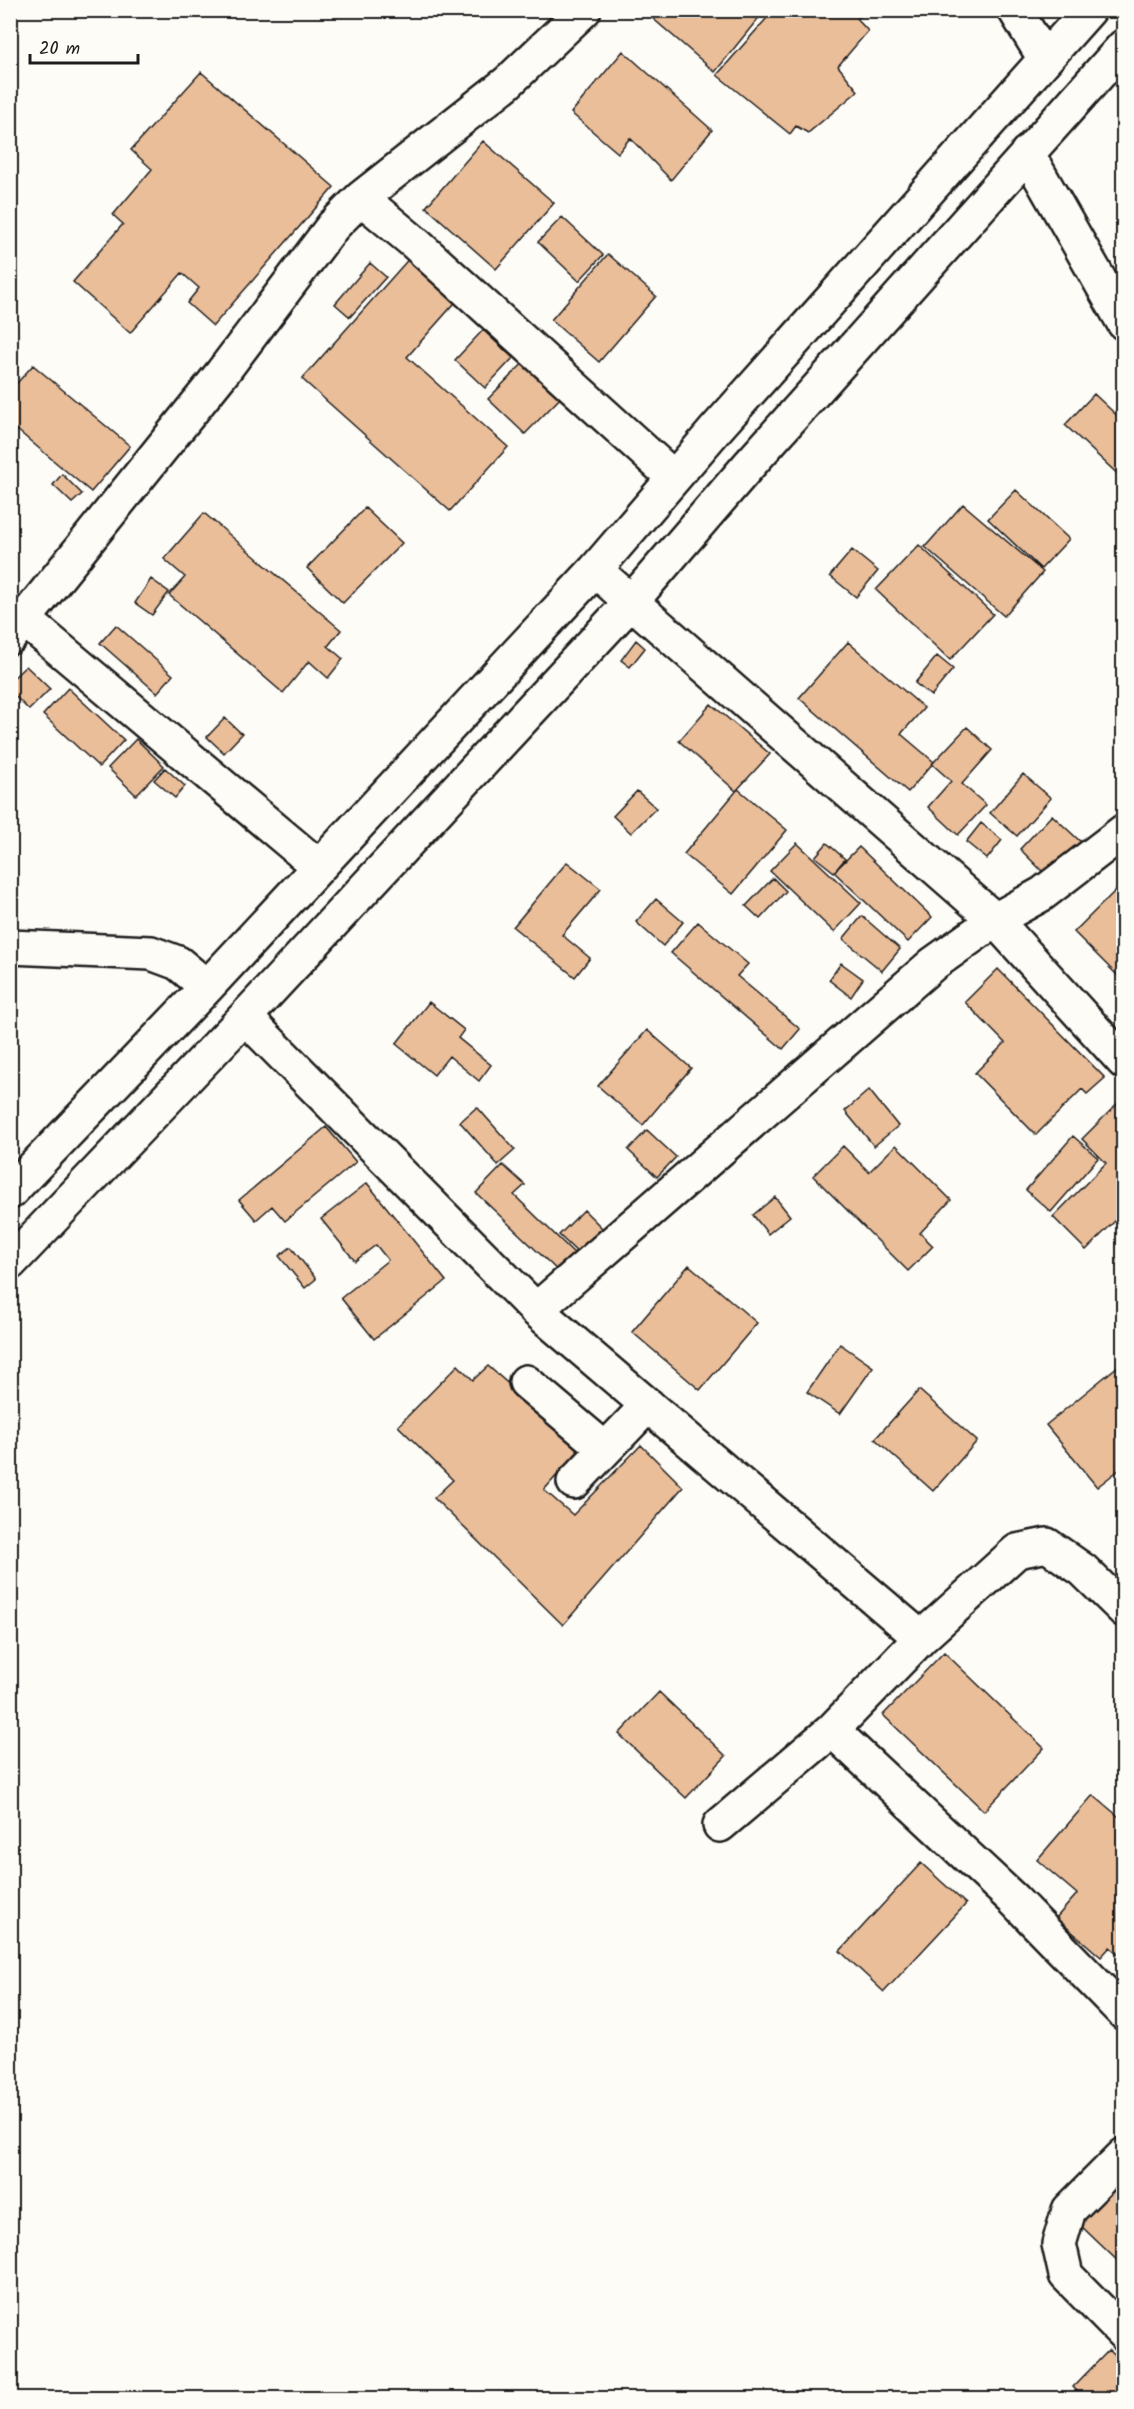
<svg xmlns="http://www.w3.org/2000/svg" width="1134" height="2409" font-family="Kalam,sans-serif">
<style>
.building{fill:#ebbe9a;stroke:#1c1c1c;stroke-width:1.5}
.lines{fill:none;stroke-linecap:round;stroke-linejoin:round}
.minor-casing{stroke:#1c1c1c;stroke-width:38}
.minor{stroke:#fdfcf7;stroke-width:33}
</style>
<rect width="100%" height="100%" fill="#fdfcf7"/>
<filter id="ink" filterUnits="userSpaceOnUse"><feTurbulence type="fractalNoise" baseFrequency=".0167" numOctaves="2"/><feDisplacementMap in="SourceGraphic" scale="12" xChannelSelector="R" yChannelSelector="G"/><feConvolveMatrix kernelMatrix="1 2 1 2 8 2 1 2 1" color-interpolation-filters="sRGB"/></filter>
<g filter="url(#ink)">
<path class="building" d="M643 10H765L715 72Z
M774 10H866L857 19 868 31 838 66 858 91 808 133 796 126 790 134 717 75Z
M623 51 712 130 671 180 630 138 618 153 571 113Z
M201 72 334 187 213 326 187 303 199 288 182 273 130 333 73 282 123 224 113 215 152 169 131 150Z
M483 141 554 203 496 269 426 207Z
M562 217 603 255 579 281 538 242Z
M413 254 461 296 407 357 508 447 450 511 302 379Z
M608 254 656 296 599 362 551 320Z
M370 263 386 277 350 317 335 304Z
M483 330 513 358 485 388 455 360Z
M532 354 568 390 525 434 488 399Z
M33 365 130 446 91 492 10 424V391Z
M1094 394 1124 422 1123 479 1065 425Z
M62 474 82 494 72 503 53 485Z
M1016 490 1069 539 1041 569 988 519Z
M963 504 1043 572 1004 616 925 547Z
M365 508 402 543 343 603 307 568Z
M204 513 341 630 328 646 343 659 328 678 309 661 283 693 169 595 185 577 164 559Z
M919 545 993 614 950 660 876 590Z
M852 550 878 571 856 597 830 576Z
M151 579 169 592 152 615 135 603Z
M116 625 173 675 157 693 100 643Z
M636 640 645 648 630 667 621 660Z
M848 642 924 708 901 734 934 762 908 792 799 698Z
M937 656 953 669 931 696 915 683Z
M26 666 50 689 29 710 10 691V681Z
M68 688 124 740 99 767 43 715Z
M711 704 770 754 736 791 679 741Z
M225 718 242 734 224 753 207 737Z
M967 727 992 750 962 784 986 805 958 835 928 807 951 781 932 764Z
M136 739 164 766 136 795 108 768Z
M165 768 185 786 175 798 154 780Z
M1023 774 1051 798 1017 836 990 813Z
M738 789 787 830 733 894 684 854Z
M637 791 656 808 631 833 613 816Z
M1052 815 1082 843 1049 878 1020 849Z
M981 823 1002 840 987 859 966 842Z
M797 843 861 903 834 932 770 871Z
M827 843 845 859 834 872 815 857Z
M859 847 932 917 908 942 834 872Z
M567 862 601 889 562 935 590 958 575 977 513 927Z
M773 878 786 891 760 919 746 906Z
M1124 882V970L1118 976 1074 932Z
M656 899 683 922 663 946 636 922Z
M862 916 900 949 882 971 843 939Z
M698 922 748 964 737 976 800 1029 783 1049 671 953Z
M841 963 863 979 851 997 829 980Z
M998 969 1105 1078 1087 1094 1082 1089 1036 1135 975 1073 1005 1043 965 1002Z
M429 1002 464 1030 458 1038 491 1065 479 1081 449 1056 434 1075 396 1044Z
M647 1030 691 1068 643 1125 598 1086Z
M869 1090 898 1126 874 1146 845 1111Z
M1124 1097V1212L1086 1250 1053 1217 1106 1163 1082 1139Z
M477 1107 515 1150 498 1165 460 1122Z
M326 1127 356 1162 285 1221 272 1206 256 1220 239 1200Z
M647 1130 676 1157 657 1177 628 1150Z
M1073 1136 1098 1158 1051 1212 1026 1190Z
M896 1145 951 1200 920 1233 933 1246 908 1271 813 1176 843 1146 869 1172Z
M503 1165 525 1185 514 1195 576 1255 559 1272 476 1193Z
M367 1183 446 1281 374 1339 341 1298 388 1260 376 1245 355 1261 321 1219Z
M775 1197 790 1216 768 1234 753 1215Z
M584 1210 603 1229 579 1254 559 1235Z
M291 1247 316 1279 305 1288 279 1256Z
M689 1265 757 1323 700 1390 632 1332Z
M840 1344 873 1367 840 1414 807 1392Z
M1124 1361V1466L1097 1487 1046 1425Z
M458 1365 473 1380 488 1366 581 1448 544 1490 573 1515 641 1445 683 1487 563 1625 434 1498 453 1480 398 1426Z
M919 1390 977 1441 933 1491 875 1439Z
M944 1652 1044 1748 984 1811 883 1715Z
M659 1692 726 1756 686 1798 619 1734Z
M1093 1795 1124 1821V1959L1110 1947 1101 1957 1056 1918 1077 1894 1037 1860Z
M921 1863 966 1904 884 1992 840 1951Z
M1124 2175V2267L1078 2223Z
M1109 2350 1124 2364V2398H1084L1073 2387Z"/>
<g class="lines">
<defs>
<path id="minor" d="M1015 10 1045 59
M1027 153 1124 323
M361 198 507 83 584 10
M25 620 318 866
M10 637 222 373 333 226 361 198 415 243 674 478
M1124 831 1042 894 995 920 1124 1062
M10 947 151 953 178 963 207 987
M245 1017 536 1310 933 964 995 920 595 570
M10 1192 207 987 595 570 716 429 1089 10
M10 1263 245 1017 631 602 749 465 1124 46
M536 1310 921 1638
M526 1382 605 1449
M574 1482 648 1405
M1124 1610 1083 1570 1047 1545 1017 1551 921 1638 832 1730 1013 1899 1124 2013
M720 1825 832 1730
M1124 2155 1069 2210 1059 2244 1066 2275 1124 2334"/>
</defs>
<use href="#minor" class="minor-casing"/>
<use href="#minor" class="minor"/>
</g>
</g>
<rect width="1134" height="2409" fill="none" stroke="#fdfcf7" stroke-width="36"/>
<rect x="18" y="18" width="1098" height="2373" fill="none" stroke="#1c1c1c" stroke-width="2" filter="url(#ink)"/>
<path d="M30 54v9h108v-9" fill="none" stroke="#1c1c1c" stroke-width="3"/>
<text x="39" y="54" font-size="18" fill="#1c1c1c" stroke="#fdfcf7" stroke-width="4.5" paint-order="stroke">20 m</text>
</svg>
